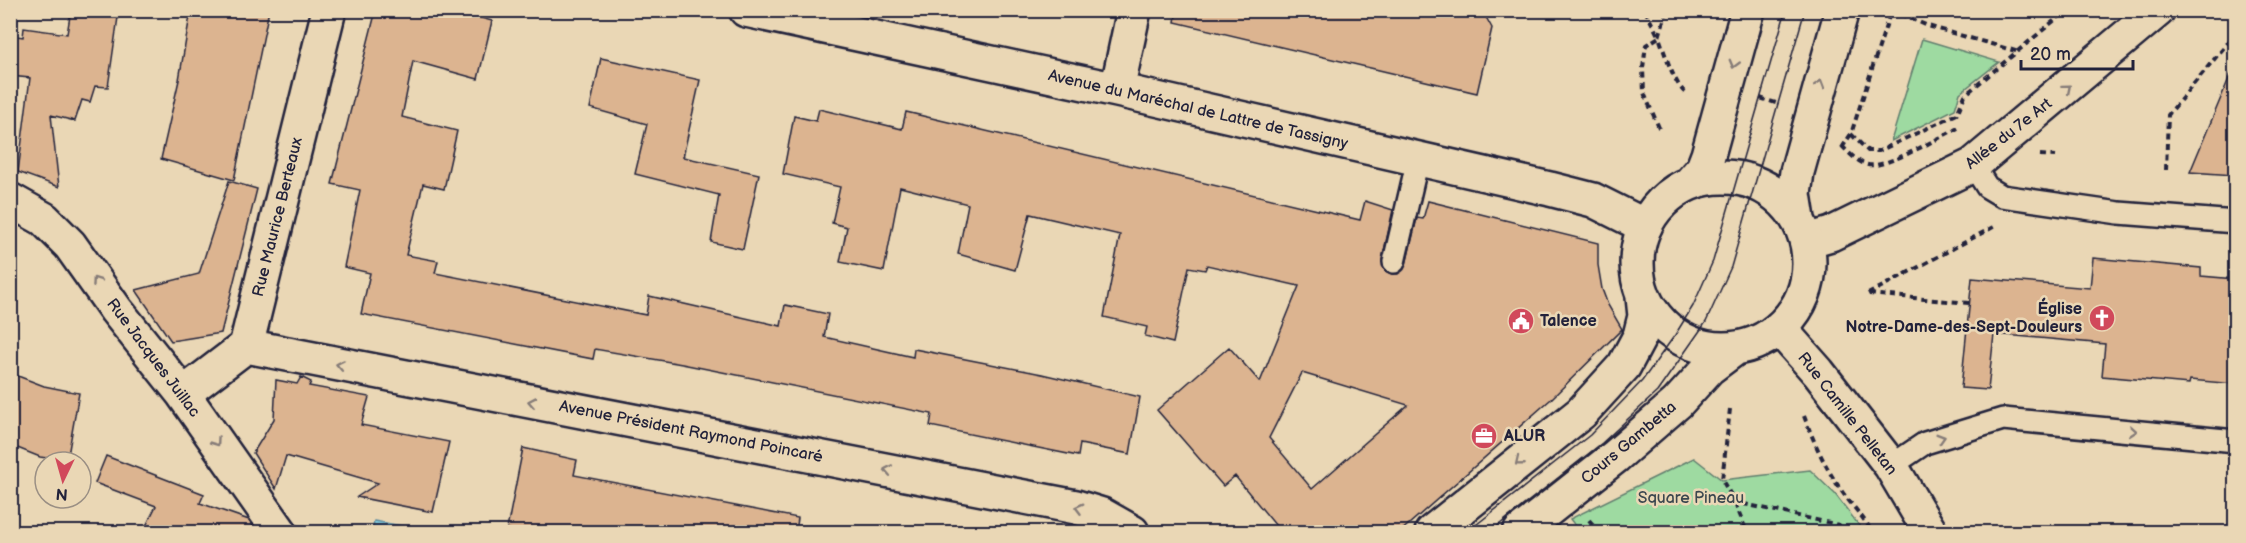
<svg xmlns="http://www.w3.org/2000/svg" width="2246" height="543" font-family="'Balsamiq Sans',sans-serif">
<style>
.green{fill:#9edaa1;stroke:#607e6e;stroke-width:1.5}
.water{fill:#85d2e4;stroke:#5d8ca0;stroke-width:1.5}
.building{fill:#dcb490;stroke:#22223b;stroke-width:1.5;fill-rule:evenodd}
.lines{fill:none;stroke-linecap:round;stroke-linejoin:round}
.service-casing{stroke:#22223b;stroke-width:26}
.minor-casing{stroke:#22223b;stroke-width:38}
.tertiary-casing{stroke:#22223b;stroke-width:38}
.secondary-casing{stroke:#22223b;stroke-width:38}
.path{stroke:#22223b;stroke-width:4;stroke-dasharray:6 4.5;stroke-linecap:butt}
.service{stroke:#ead7b5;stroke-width:21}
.minor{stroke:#ead7b5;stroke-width:33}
.tertiary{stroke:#ead7b5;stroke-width:33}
.secondary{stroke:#ead7b5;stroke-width:33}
.tram{stroke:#22223b;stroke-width:1.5}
.oneway{stroke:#867c78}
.labels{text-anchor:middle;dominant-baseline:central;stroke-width:5;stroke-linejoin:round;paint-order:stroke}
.street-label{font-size:16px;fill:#22223b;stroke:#ead7b5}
.poi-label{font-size:16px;font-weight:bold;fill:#22223b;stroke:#ead7b5;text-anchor:start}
.park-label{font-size:16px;fill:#3b474f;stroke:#ead7b5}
</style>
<rect width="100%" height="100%" fill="#ead7b5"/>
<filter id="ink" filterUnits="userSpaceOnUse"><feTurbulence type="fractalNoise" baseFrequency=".0167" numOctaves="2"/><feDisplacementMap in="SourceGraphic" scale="12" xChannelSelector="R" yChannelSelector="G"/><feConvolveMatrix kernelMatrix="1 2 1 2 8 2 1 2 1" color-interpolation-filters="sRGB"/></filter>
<g filter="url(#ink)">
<path class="green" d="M1922 39 1999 62 1960 93 1955 109 1891 141Z
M1694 458 1722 480 1810 470 1835 494 1864 532H1580L1570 519Z"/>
<path class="water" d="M374 521 429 531V532H372Z"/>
<path class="building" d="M71 10H119L108 87 95 86 90 102 82 100 75 121 51 115 59 187 18 172 30 78 10 76V35L23 37 24 28 67 34Z
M191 10H269L234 180 161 159 179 80Z
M376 10H453L492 21 478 79 413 61 402 117 457 131 444 189 423 184 406 255 438 261 435 273 646 315 649 296 781 326 785 305 828 314 824 337 913 357 914 349 1042 374 1140 397 1130 454 1080 444 1078 456 930 426 932 414 682 364 595 349 593 359 361 314 370 273 344 267 360 190 332 184Z
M1177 10H1482L1492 28 1477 93 1175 22Z
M601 58 700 80 683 157 759 174 743 249 711 242 719 195 635 174 647 124 590 108Z
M2235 64V175L2190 172Z
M819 109 902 129 906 112 1360 220 1365 201 1393 210 1382 260 1385 271 1392 274H1398L1406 265 1417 218 1423 219 1428 201 1598 243V265L1602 289 1608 305 1622 329 1550 400 1400 532H1281L1235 476 1223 486 1157 410 1229 347 1260 382 1299 286 1207 265 1205 270 1189 267 1173 343 1145 336 1147 327 1104 317 1120 235 1030 214 1015 270 958 254 968 204 900 187 884 271 840 262 847 227 832 223 840 187 783 174 794 116 816 121ZM1302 373 1408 405 1312 489 1269 438Z
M229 181 257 189 221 333 171 341 136 290 199 274Z
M2093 258 2201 268V276L2235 279V384L2190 380 2189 384 2102 376 2105 344 1994 334 1988 390 1961 388 1972 278 2090 288Z
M10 373 44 386 79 393 67 461 40 457 10 445Z
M301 377 311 382 309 386 369 397 361 425 449 442 433 512 357 497 378 483 286 456 276 489 253 453 274 419 276 380 297 384Z
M523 448 577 460 574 475 798 518 796 532H525L507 529Z
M106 456 204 494 200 503 249 520 257 532H143L156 506 95 483Z"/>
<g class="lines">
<defs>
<path id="service" d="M1973 165 1987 187 2002 196 2119 213 2236 222
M1394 262 1418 159
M1891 466 1925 443 2003 419 2236 441"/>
<path id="minor" d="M746 10 1117 90 1550 189 1593 200 1645 226
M1117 90 1134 10
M10 200 44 219 70 245 116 310 183 394 280 532
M1807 241 1831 234 1973 165 2158 10
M246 346 1076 507 1102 515 1132 532
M183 394 246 346 329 10"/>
<path id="tertiary" d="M1780 329 1818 372 1891 466 1930 532"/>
<path id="secondary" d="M1637 263a86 86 0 1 1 172 0a86 86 0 1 1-172 0Z
M1690 183 1703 168 1708 155 1748 10
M1798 219 1794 194 1797 172 1842 10
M1432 532 1581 413 1624 366 1640 336 1645 316 1643 297
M1520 532 1616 456 1677 403 1709 368 1733 350"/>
</defs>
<use href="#service" class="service-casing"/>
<use href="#minor" class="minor-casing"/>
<use href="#tertiary" class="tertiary-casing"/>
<use href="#secondary" class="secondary-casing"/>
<path class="path" d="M1645 10 1659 37 1646 45 1643 68 1644 93 1660 130
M1667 10 1659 37C1664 51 1675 87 1687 94
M1891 10 1928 26 2019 52
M1760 98 1779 104
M1851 134 1868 151H1879L1957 114 1965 95 2067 10
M1842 146C1849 153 1858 163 1868 165 1885 169 1940 137 1958 128
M1842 148 1851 134 1891 10
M2040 155 2056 156
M2166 170 2168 115 2236 33
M1868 294 1997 225
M1869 294 1969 303
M1730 409 1722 480 1735 502 1839 525 1842 532
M1804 416C1813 440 1824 465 1839 487 1849 503 1863 516 1872 532
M1735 503 1747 532
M1589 520 1599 532"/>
<use href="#service" class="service"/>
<use href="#minor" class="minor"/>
<use href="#tertiary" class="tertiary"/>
<use href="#secondary" class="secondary"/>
<path class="tram" d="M1467 532 1590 435 1642 381 1675 335 1693 306 1713 261 1786 10
M1490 532 1602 443 1657 392 1706 322 1731 267 1805 10"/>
</g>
<defs><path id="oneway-chevron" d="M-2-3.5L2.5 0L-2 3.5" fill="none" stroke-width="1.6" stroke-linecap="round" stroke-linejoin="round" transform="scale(1.5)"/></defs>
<g class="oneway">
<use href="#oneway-chevron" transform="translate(1734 64) rotate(105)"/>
<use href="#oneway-chevron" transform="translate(1820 84) rotate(-73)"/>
<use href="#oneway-chevron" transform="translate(2067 88) rotate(-40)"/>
<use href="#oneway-chevron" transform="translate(96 281) rotate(-125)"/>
<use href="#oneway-chevron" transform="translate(340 365) rotate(-169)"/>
<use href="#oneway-chevron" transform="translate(532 402) rotate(-169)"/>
<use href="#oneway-chevron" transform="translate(2133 431) rotate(5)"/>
<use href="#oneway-chevron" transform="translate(1941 438) rotate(-17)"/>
<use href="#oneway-chevron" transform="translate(216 442) rotate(55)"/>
<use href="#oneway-chevron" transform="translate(1519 462) rotate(141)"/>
<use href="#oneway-chevron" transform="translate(888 470) rotate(-169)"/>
<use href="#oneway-chevron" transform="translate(1079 508) rotate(-165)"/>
</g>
</g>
<defs>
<symbol id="church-disc" viewBox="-11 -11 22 22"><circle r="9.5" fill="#d1495b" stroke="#ead7b5"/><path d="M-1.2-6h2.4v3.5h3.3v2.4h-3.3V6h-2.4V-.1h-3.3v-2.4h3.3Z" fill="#fff"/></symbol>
<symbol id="civic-disc" viewBox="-11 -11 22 22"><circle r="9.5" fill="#d1495b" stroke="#ead7b5"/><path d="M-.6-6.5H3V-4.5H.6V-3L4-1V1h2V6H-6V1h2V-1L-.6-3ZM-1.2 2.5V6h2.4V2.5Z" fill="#fff"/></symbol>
<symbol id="office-disc" viewBox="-11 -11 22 22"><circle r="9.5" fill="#d1495b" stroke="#ead7b5"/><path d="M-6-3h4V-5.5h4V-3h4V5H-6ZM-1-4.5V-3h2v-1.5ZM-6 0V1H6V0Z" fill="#fff"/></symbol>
</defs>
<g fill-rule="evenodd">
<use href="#church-disc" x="2087" y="303" width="30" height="30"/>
<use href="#civic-disc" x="1506" y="306" width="30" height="30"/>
<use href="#office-disc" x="1469" y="421" width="30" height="30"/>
</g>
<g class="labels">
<g class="street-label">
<text transform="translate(1198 110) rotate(13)">Avenue du Maréchal de Lattre de Tassigny</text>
<text transform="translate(2009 134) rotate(-38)">Allée du 7e Art</text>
<text transform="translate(278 217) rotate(-76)">Rue Maurice Berteaux</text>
<text transform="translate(153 358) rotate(53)">Rue Jacques Juillac</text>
<text transform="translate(1847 414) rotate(52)">Rue Camille Pelletan</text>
<text transform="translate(691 432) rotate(11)">Avenue Président Raymond Poincaré</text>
<text transform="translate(1629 443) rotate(-40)">Cours Gambetta</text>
</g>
<g class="poi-label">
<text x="2082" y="309" text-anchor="end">Église<tspan x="2082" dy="18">Notre-Dame-des-Sept-Douleurs</tspan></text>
<text x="1540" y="321">Talence</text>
<text x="1504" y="436">ALUR</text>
</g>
<g class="park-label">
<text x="1691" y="498">Square Pineau</text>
</g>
</g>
<rect width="2246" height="543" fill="none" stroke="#ead7b5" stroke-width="36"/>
<rect x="18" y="18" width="2210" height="507" fill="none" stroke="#22223b" stroke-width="2" filter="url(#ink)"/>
<g transform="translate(63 480) rotate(185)"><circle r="28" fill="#ead7b5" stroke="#9a8f84" stroke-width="1.5"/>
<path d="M0-4.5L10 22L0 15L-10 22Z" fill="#d1495b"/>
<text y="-9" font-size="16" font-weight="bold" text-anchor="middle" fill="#22223b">N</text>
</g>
<path d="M2021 60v9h112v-9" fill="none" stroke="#22223b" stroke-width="3"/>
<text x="2030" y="60" font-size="18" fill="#22223b" stroke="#ead7b5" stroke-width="4.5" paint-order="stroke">20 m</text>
</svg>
